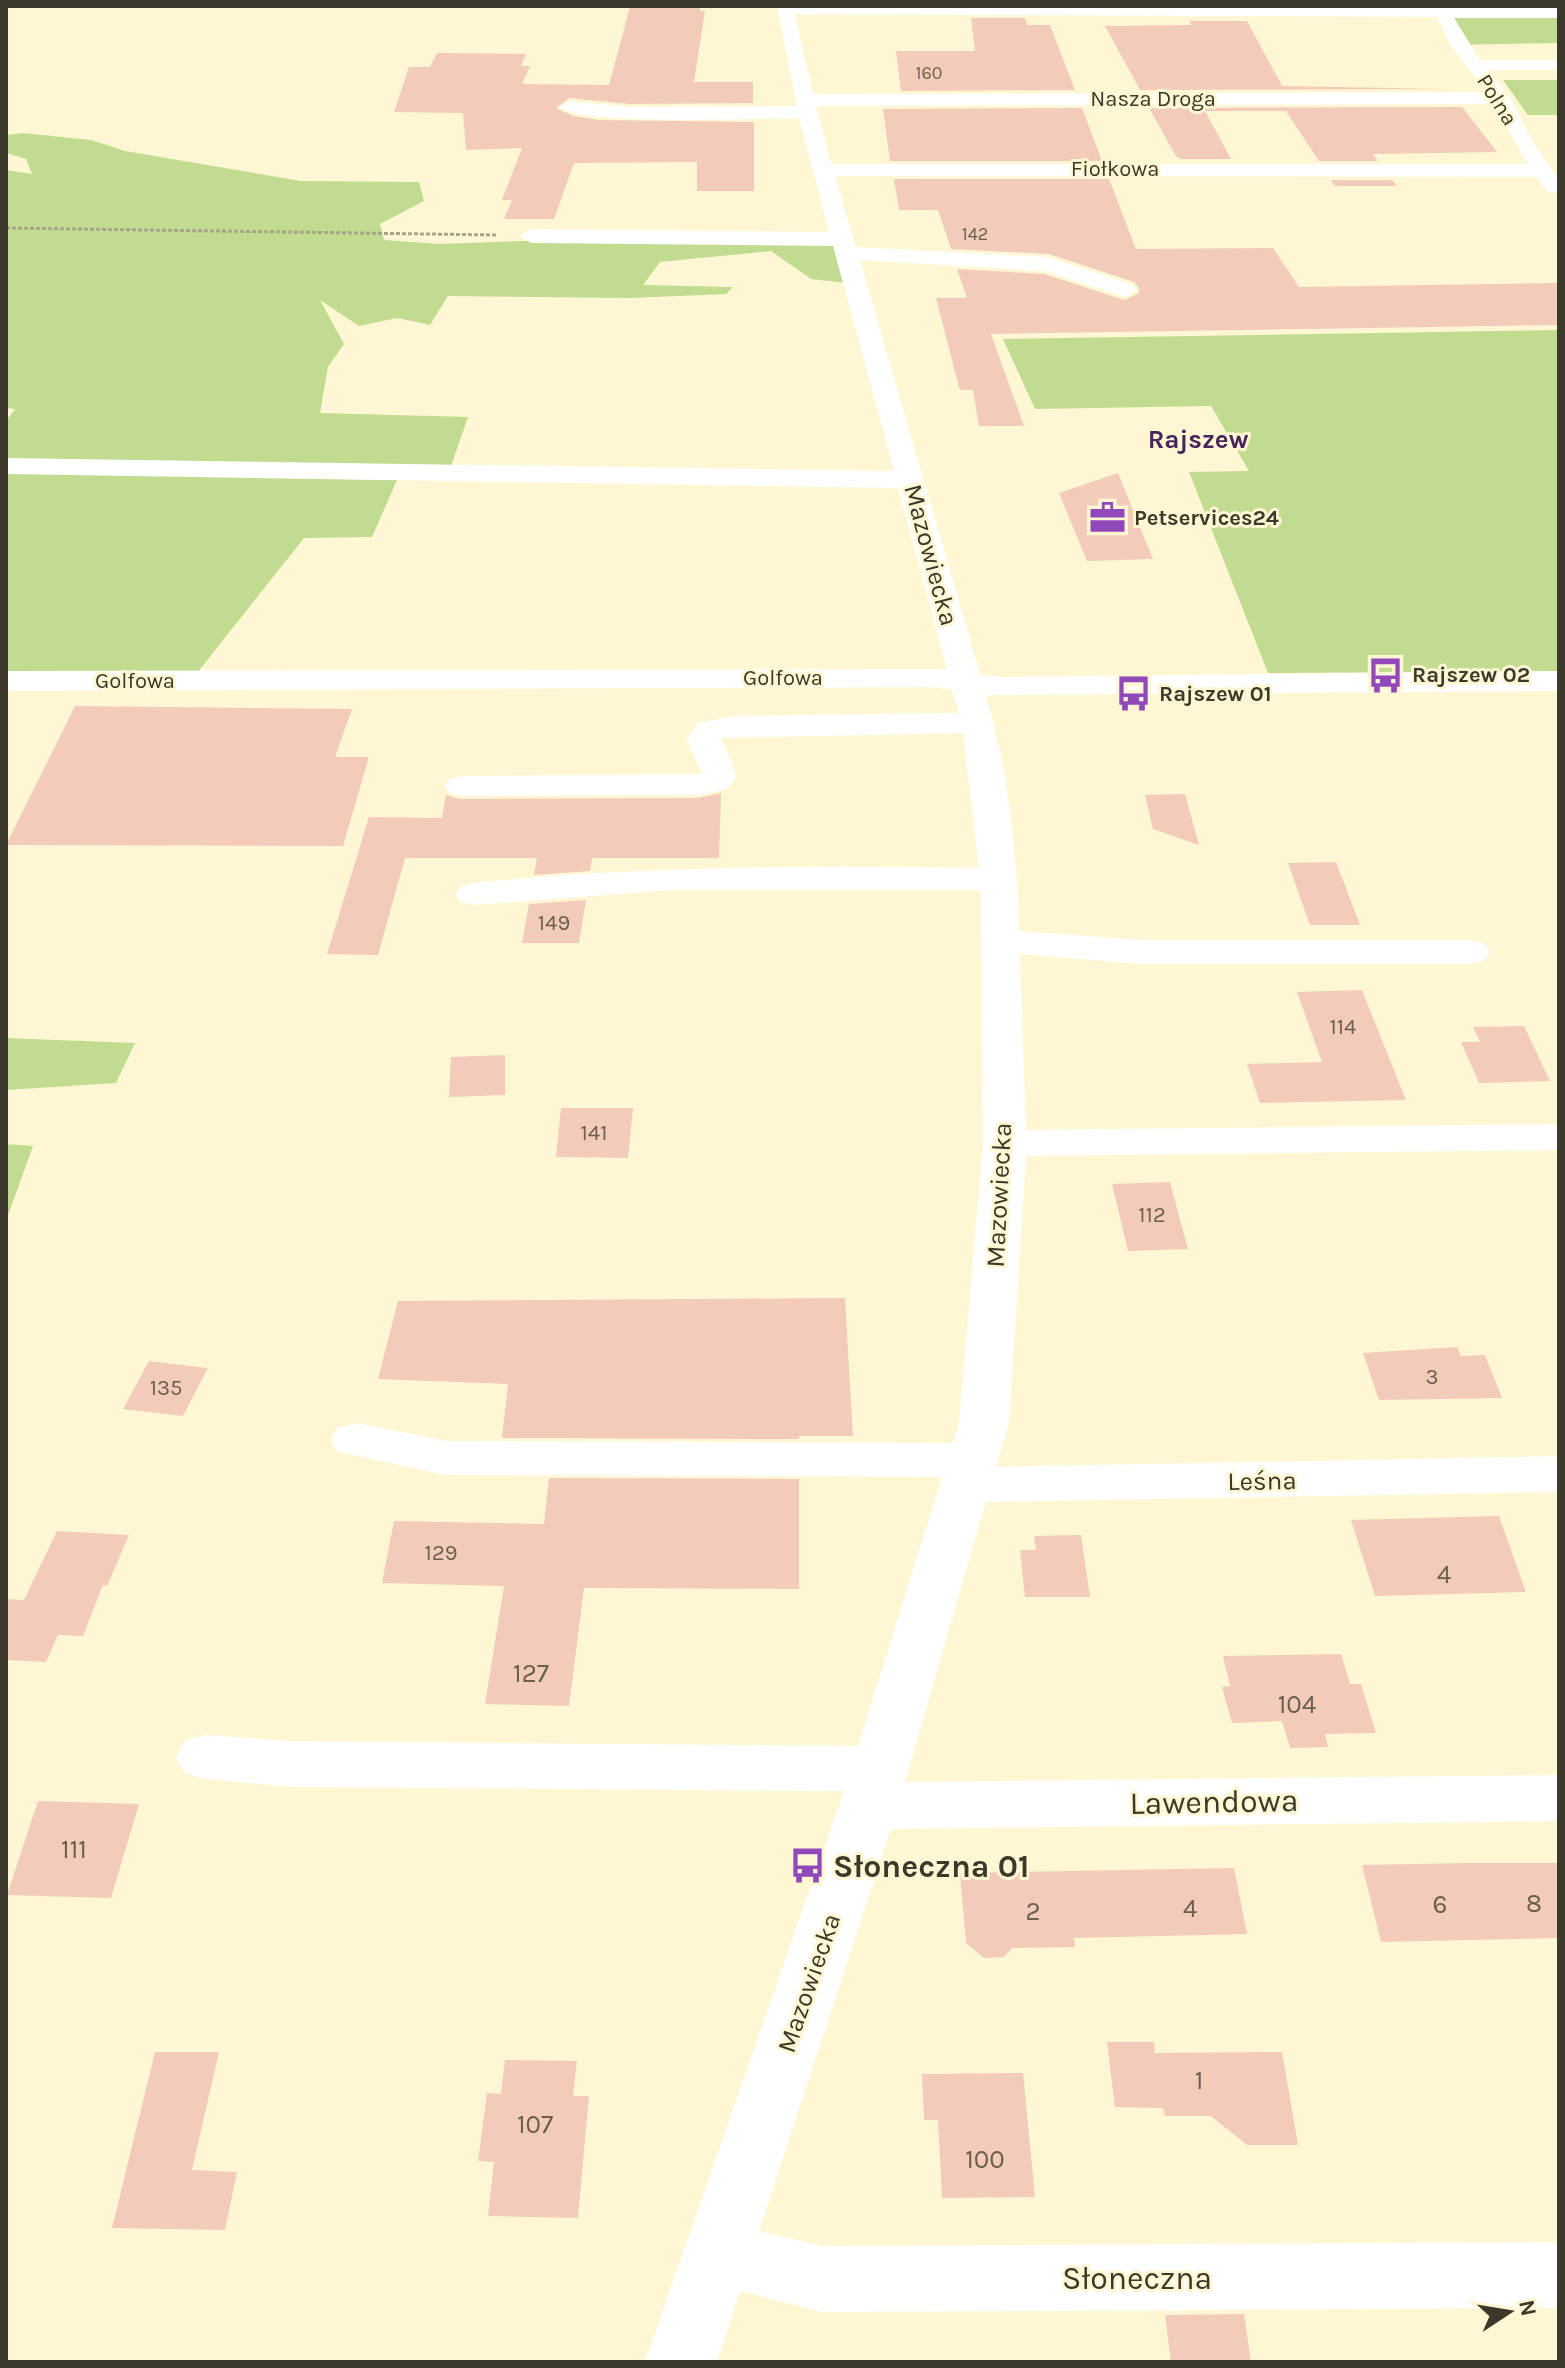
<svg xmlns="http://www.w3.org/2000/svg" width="1565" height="2368" font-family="Karla,sans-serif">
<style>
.green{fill:#c1db91}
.building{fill:#f2cbbb}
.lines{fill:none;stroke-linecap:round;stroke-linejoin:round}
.path{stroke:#a9a389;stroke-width:3;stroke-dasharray:4 2;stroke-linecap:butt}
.minor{fill:#fff;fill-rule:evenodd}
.labels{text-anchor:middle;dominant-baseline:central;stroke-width:6;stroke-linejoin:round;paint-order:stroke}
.far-number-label{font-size:18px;fill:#6a5e4f}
.far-street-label{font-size:22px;fill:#3c392b;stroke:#fff7d4}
.far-poi-label{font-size:22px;font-weight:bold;fill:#3c392b;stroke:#fff7d4;text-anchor:start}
.number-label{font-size:22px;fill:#6a5e4f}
.far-quarter-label{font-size:26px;font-weight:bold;fill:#47245c;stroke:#fff7d4}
.street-label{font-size:26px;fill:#3c392b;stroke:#fff7d4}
.near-number-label{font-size:26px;fill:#6a5e4f}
.near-street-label{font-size:32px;fill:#3c392b;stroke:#fff7d4}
.near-poi-label{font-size:32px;font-weight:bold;fill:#3c392b;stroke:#fff7d4;text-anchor:start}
</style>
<rect width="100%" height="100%" fill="#fff7d4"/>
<path class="green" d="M1433 6H1559V43L1451 45Z
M1503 80H1559V115H1528Z
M23 133 91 140 125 151 301 181 419 182 424 201 380 224 384 240 439 244 658 236 835 235 848 283 811 279 771 251 660 262 643 285 733 287 726 294 629 298 448 296 430 325 397 318 359 326 320 300 344 344 328 367 320 413 468 417 450 469 6 460V421L15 409 6 408V170L32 174 26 159 6 153V135Z
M1559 330V671L1268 673 1189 472 1249 471 1211 406 1035 409 1003 339Z
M6 473 397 480 372 537 304 538 197 673 6 671Z
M6 1038 135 1043 116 1083 6 1090Z
M6 1144 33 1146 6 1221Z"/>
<path class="building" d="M630 7H700V11H705L694 82H753V103L629 104 569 98 556 108 573 116 599 120 754 122V191H697V162L574 163 554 219H504L512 200H502L522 148 466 150 463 113 394 112 409 67H430L437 53 526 54 521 66H530L522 84 609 85Z
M971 18H1025L1027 25H1050L1075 90 901 91 896 51H975Z
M1189 21H1247L1282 86 1448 89 1140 90 1105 26 1192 25Z
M1462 107 1497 152 1373 154 1378 161H1319L1286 111H1205L1231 159H1181L1176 156 1149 108Z
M1082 108 1102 161H890L883 109Z
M894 179H1109L1136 249 1273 248 1299 287 1559 283V325L991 334 1024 426H979L973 390H961L959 387 936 298H967L957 269 1044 274 1124 300 1139 293V288L1134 282 1049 254 951 249 938 210H899Z
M1331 180H1392L1397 186H1335Z
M1118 473 1153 559 1087 561 1059 493Z
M75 706 352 709 335 757H369L343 846 6 845Z
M721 793 719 858H592L590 871 534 875 537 858H405L378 955 327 954 369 817 442 818 446 795 461 799 698 798Z
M1185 794 1199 845 1153 829 1145 795Z
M1336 862 1360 925H1310L1288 863Z
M586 900 579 943H522L529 904Z
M1362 990 1406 1100 1260 1103 1247 1064 1322 1062 1297 992Z
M1524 1026 1550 1081 1479 1083 1461 1042H1480L1473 1027Z
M505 1055V1095L449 1097 451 1057Z
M561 1108H633L628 1158 556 1157Z
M1170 1182 1188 1249 1128 1251 1112 1184Z
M845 1298 853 1436H799V1439L502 1438 508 1384 378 1379 398 1301Z
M1457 1347 1461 1356 1485 1355 1502 1398 1379 1400 1363 1353Z
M149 1361 208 1368 183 1416 123 1409Z
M549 1478 799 1479V1589L584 1588 569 1706 485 1704 504 1586 382 1583 394 1521 544 1524Z
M1499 1516 1526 1592 1375 1596 1351 1520Z
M57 1531 129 1535 107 1586 103 1585 83 1636 58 1635 46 1662 6 1660V1599L24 1600Z
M1081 1535 1090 1597H1025L1020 1550H1036L1034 1536Z
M1341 1654 1350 1684H1361L1376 1733 1325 1734 1328 1747 1290 1748 1282 1721 1232 1723 1222 1687 1230 1686 1223 1656Z
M38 1801 139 1804 111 1898 7 1895Z
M1469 1863H1559V1938L1381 1942 1362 1865Z
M1234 1868 1247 1934 1074 1938 1075 1947 1012 1948 1004 1957 984 1958 966 1943 960 1873Z
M1107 2042H1154L1155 2053 1282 2052 1298 2145H1247L1211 2116H1165L1163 2108 1115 2107Z
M155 2052H219L192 2170 237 2172 225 2230 112 2228Z
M505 2060 577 2061 573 2096H589L578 2218 488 2216 494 2162 478 2161 487 2093 501 2094Z
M1023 2073 1035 2197 942 2198 938 2120H924L922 2074Z
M1244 2314 1251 2362H1171L1165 2315Z"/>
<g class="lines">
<path class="path" d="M6 228 498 235"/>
<path class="minor" d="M777 6 1559 8V18H1454L1480 60H1559V70H1489L1510 98 1534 144 1559 179V193L1548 192 1537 177 835 176 856 247 1048 257 1133 285 1137 290 1125 297 1045 271 860 260 980 674 1000 677 1559 671V691L986 695C1008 769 1017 853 1019 931L1140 940H1471L1485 944 1490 952 1485 960 1471 964H1140L1020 954 1026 1130 1559 1124V1150L1026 1156 1009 1423 996 1467 1559 1456V1492L986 1502 905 1782 1559 1775V1821L891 1829 759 2231 822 2246 1559 2242V2308L822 2312 740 2291 717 2362H645L844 1791 291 1787 205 1779 185 1773 176 1757 185 1741 205 1735 291 1741 858 1746 942 1477 446 1475 338 1452 331 1440 338 1428 356 1423 446 1441 953 1443 959 1423 983 1143 981 890H671L474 905 461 902 455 894 461 886 474 883C642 866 810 865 979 868L963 733 721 738 737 776 727 789 698 795 461 796 449 793 444 786 449 779 461 776 702 774 687 739 698 723 733 716 959 713 952 690 932 687 6 691V671L947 669 898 488 6 474V458L894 471 833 246 531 243 520 236 531 229 829 232 799 118C763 118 577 126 559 107L569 101 629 107 797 106ZM795 14 1437 17 1451 46 1487 92 813 94ZM1494 104 1528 164H831L816 106Z"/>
</g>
<defs>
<symbol id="office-bare" viewBox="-9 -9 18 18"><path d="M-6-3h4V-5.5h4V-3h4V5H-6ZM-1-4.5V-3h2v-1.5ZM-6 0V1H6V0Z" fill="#9148bb" stroke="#fff7d4" stroke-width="2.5" paint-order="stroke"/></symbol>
<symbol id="bus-bare" viewBox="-9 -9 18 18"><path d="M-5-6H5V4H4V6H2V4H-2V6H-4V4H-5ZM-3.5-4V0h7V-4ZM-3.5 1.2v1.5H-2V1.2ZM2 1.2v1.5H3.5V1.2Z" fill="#9148bb" stroke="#fff7d4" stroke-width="2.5" paint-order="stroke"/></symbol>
</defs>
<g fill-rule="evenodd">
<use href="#office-bare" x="1082" y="492" width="51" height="51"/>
<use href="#bus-bare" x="1360" y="650" width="51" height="51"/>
<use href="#bus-bare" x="1108" y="668" width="51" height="51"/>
<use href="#bus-bare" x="782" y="1840" width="51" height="51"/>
</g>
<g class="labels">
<g class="far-number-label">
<text x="929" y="73">160</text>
<text x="975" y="234">142</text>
</g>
<g class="far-street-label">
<text x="1153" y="99">Nasza Droga</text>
<text transform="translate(1497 100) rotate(58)">Polna</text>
<text x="1115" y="169">Fiołkowa</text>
<text x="783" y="678">Golfowa</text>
<text x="135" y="681">Golfowa</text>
</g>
<g class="far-poi-label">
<text x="1134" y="518">Petservices24</text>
<text x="1412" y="675">Rajszew 02</text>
<text x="1159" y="694">Rajszew 01</text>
</g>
<g class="number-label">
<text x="554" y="923">149</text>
<text x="1343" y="1027">114</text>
<text x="594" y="1133">141</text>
<text x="1152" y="1215">112</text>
<text x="1432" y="1377">3</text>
<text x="166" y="1388">135</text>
<text x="441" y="1553">129</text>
</g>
<g class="far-quarter-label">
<text x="1198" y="439">Rajszew</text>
</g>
<g class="street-label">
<text transform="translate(931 555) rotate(75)">Mazowiecka</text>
<text transform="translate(999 1195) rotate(-87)">Mazowiecka</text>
<text transform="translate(1262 1481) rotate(-1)">Leśna</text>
<text transform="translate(809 1983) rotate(-71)">Mazowiecka</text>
</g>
<g class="near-number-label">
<text x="1444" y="1574">4</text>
<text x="531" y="1673">127</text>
<text x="1297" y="1704">104</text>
<text x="74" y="1849">111</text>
<text x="1534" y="1903">8</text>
<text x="1440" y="1904">6</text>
<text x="1190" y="1908">4</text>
<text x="1033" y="1911">2</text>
<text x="1199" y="2080">1</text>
<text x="535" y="2124">107</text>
<text x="985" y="2159">100</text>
</g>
<g class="near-street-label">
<text transform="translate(1214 1802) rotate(-1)">Lawendowa</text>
<text x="1137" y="2278">Słoneczna</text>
</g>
<g class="near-poi-label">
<text x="833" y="1866">Słoneczna 01</text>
</g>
</g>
<rect width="1565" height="2368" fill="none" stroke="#3c392b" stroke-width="16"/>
<g transform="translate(1509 2312) rotate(78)" stroke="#fff7d4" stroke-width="6" paint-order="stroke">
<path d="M0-6L14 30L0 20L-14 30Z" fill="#3c392b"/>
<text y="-12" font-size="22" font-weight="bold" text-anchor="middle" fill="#3c392b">N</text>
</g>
</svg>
